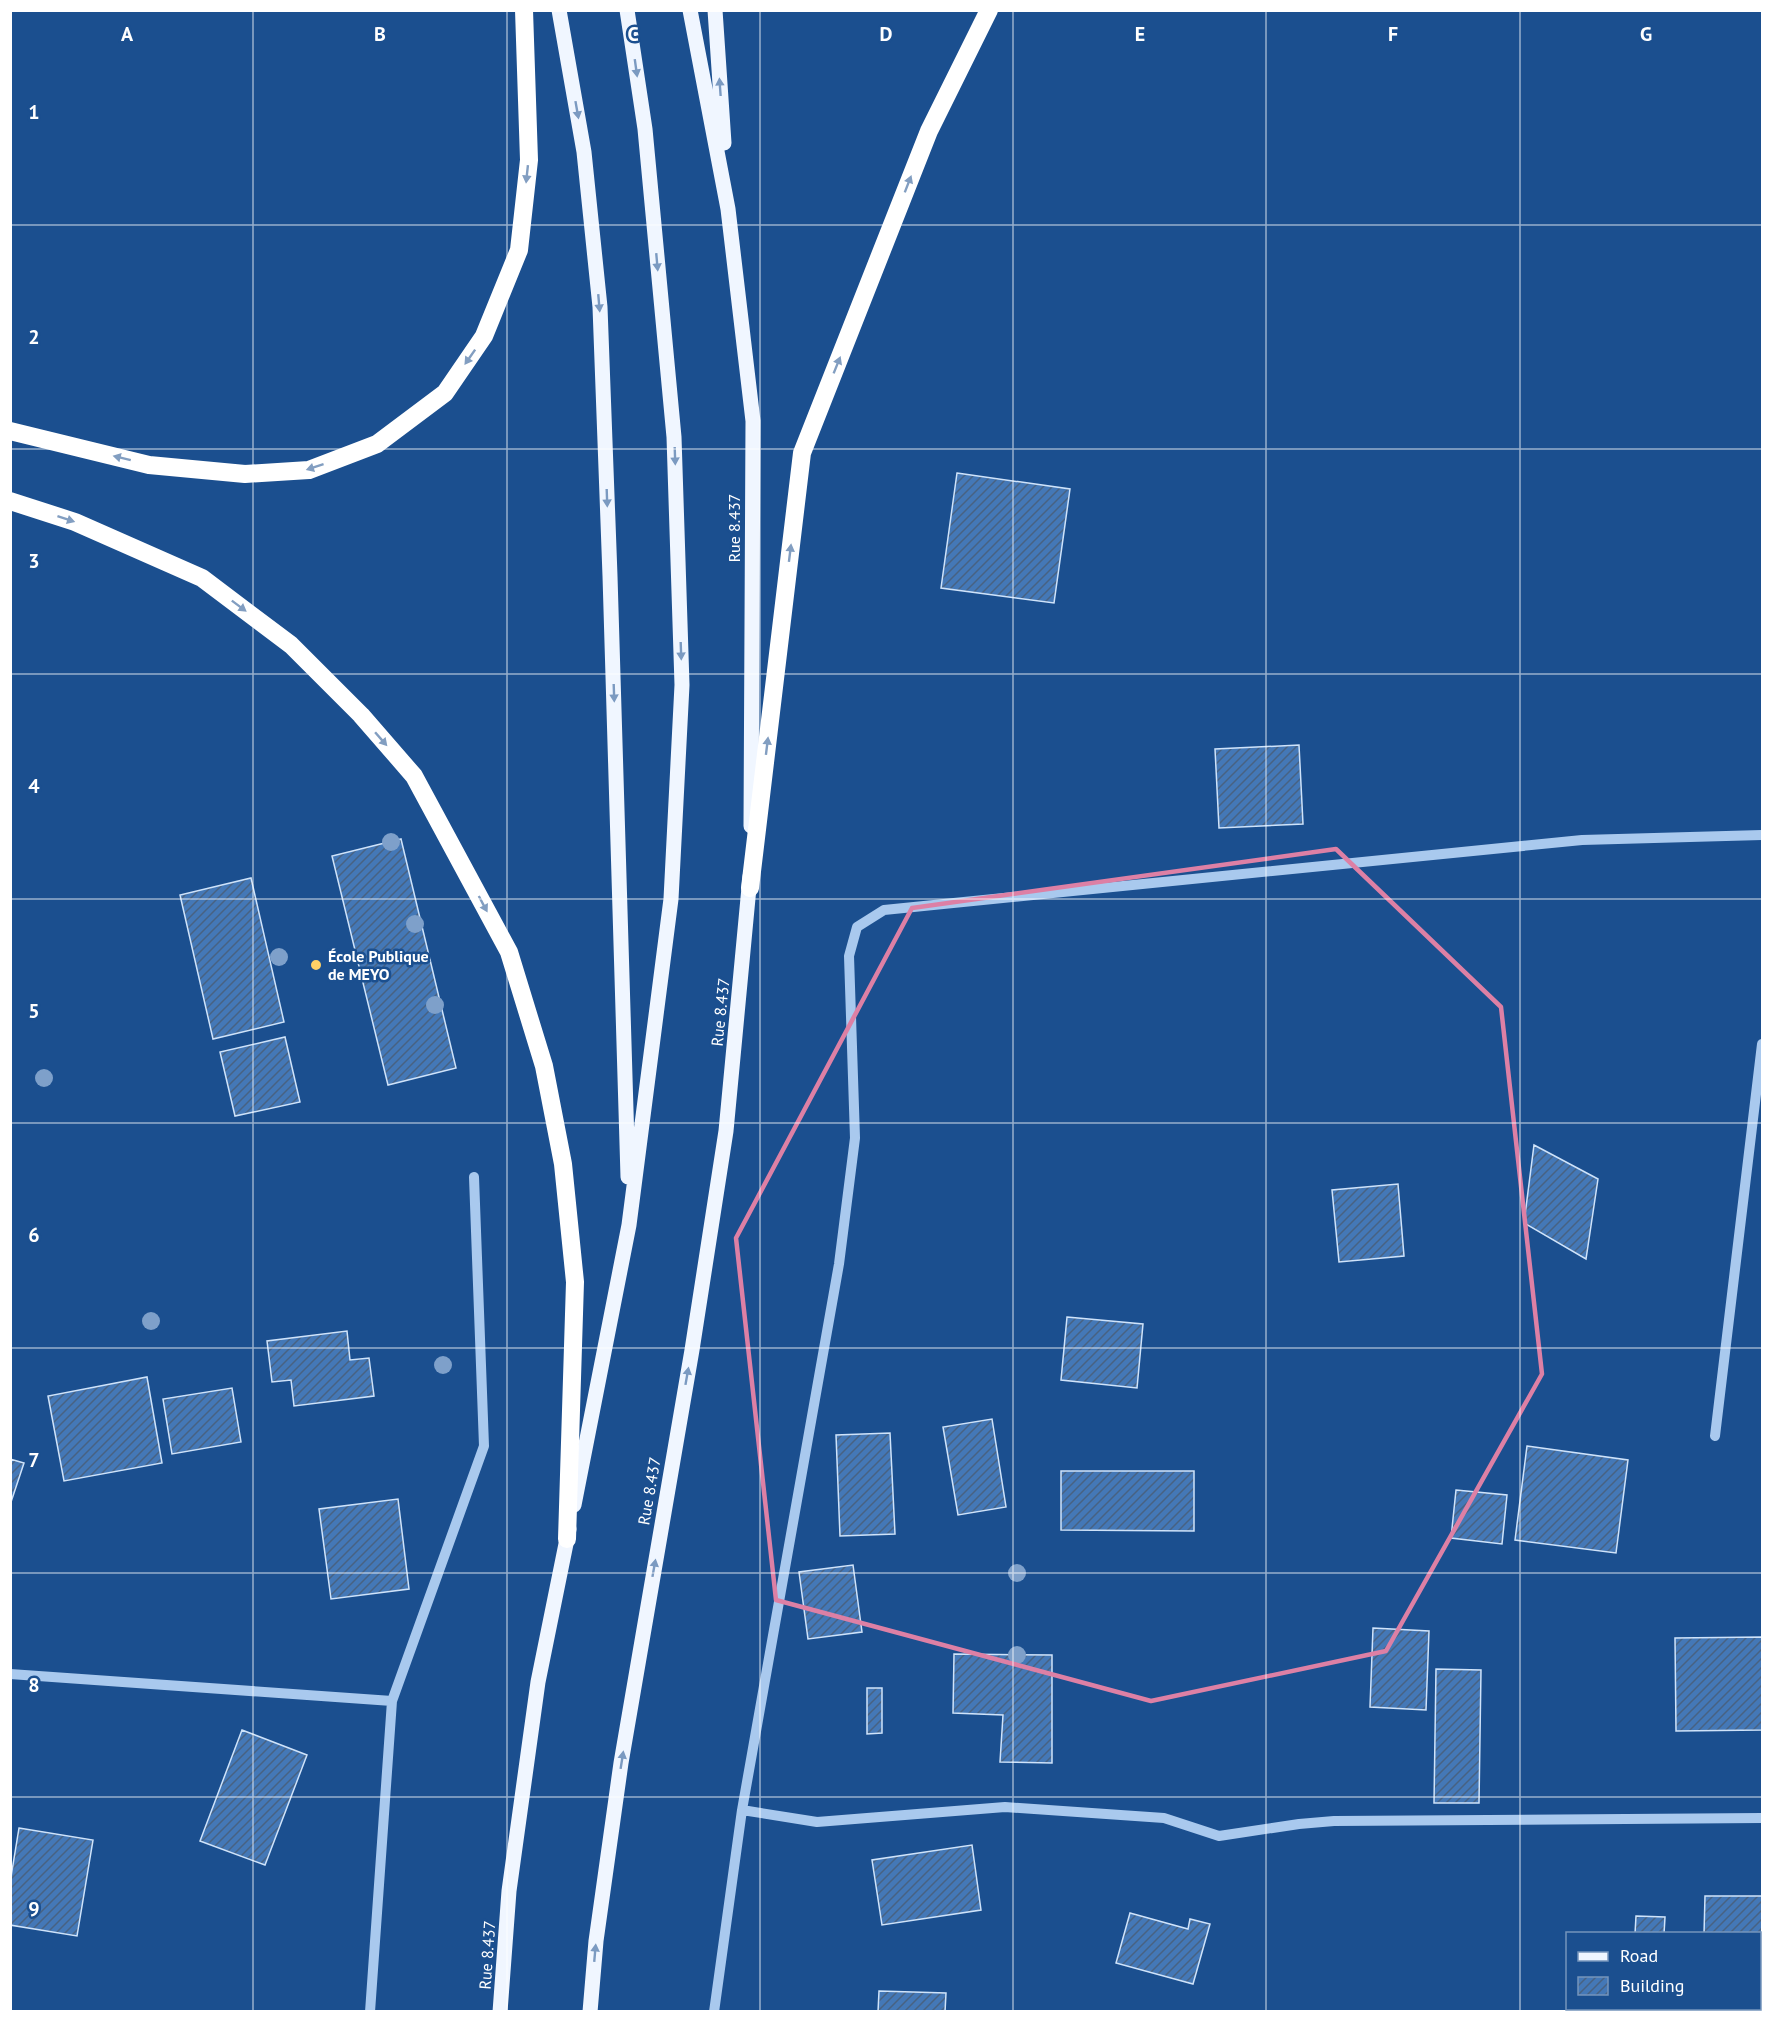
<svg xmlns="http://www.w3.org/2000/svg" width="1773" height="2022" font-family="'PT Sans',sans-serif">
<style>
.building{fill:url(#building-hatch);stroke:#cfe3fa;stroke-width:1.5}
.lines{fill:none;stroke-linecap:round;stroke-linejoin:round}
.minor{stroke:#a9c9ee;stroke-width:10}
.major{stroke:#f0f6ff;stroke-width:15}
.highway{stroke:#fff;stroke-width:18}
.tree{fill:#7ea0ca}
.oneway{fill:#7b9ac1}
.oneway2{fill:#829ec1}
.marked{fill:none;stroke:#dd80a5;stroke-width:4.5;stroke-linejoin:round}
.grid{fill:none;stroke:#fff;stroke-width:1.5;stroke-opacity:0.55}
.poi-dot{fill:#ffd166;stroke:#1b4f8f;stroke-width:2}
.labels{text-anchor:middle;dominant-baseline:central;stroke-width:5;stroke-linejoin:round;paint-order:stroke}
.street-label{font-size:16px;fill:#fff;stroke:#1b4f8f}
.poi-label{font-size:16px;font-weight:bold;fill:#fff;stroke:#1b4f8f;text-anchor:start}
.grid-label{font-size:20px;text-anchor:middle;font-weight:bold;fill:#fff;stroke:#1b4f8f;stroke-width:5;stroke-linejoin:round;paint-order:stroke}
</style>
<defs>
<pattern id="building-hatch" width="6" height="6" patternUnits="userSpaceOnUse" patternTransform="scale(1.5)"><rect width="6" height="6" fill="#4478b7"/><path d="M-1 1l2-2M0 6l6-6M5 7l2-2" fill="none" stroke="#486282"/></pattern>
</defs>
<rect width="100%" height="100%" fill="#1b4f8f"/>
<path class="building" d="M957 473 1070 489 1054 603 941 588Z
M1299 745 1303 824 1219 828 1215 749Z
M401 839 456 1068 388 1085 332 856Z
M251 878 284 1022 213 1039 180 895Z
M285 1037 300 1102 235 1116 220 1052Z
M1534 1145 1598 1179 1586 1259 1524 1223Z
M1398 1184 1404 1256 1339 1262 1332 1190Z
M1067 1317 1143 1324 1137 1388 1061 1380Z
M347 1331 350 1360 369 1358 374 1396 294 1406 291 1380 272 1382 267 1341Z
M147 1377 162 1463 64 1481 48 1396Z
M232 1388 241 1442 172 1454 163 1399Z
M992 1419 1006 1507 958 1515 943 1427Z
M890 1433 895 1534 840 1536 836 1435Z
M1527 1446 1628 1460 1616 1553 1515 1540Z
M10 1459 24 1463 10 1505Z
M1061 1471H1194V1531L1061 1530Z
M1456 1490 1507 1495 1502 1544 1451 1538Z
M398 1499 409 1589 331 1599 319 1509Z
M853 1565 862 1632 808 1639 799 1572Z
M1373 1628 1429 1631 1426 1710 1370 1707Z
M1762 1637V1730L1676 1731 1675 1638Z
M954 1654 1052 1655V1763L1000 1762 1003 1715 953 1713Z
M1436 1669 1481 1670 1479 1803H1434Z
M867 1688H882V1733L867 1734Z
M242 1730 307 1755 265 1865 200 1841Z
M19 1828 93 1840 77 1936 10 1925V1883Z
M972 1845 981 1910 882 1925 872 1860Z
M1705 1896H1762V1994H1760V1934H1704Z
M1130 1913 1188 1929 1190 1919 1210 1924 1193 1984 1116 1963Z
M1636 1916 1665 1917 1664 1934H1635Z
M879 1991 946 1993 945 2012H878Z"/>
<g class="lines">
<path class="minor" d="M1715 1436 1762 1044
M10 1674 392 1701
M742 1810 817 1822 1005 1807 1164 1818 1219 1836 1299 1824 1334 1821 1762 1818
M370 2012 392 1701 484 1446 474 1177
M714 2012 742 1810 839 1264 855 1138 849 956 857 927 884 910 1582 840 1762 835"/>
<path class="major" d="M559 10 584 152 600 307 610 576 628 1177
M690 10 728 209 753 421 751 826
M715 10 724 143
M574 1505 629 1225 671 899 682 685 674 437 645 129 627 10
M500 2012 509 1891 538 1682 569 1529
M590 2012 596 1941 621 1763 692 1350 726 1131 750 877"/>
<path class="highway" d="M10 431 149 465 245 474 309 470 377 444 445 393 484 336 519 250 529 160 524 10
M10 501 75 522 202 578 291 645 361 715 414 776 509 952 544 1066 563 1164 575 1282 567 1539
M750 888 802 453 929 131 989 10"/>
</g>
<g class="tree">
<circle cx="391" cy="842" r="9"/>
<circle cx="415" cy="924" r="9"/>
<circle cx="279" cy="957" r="9"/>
<circle cx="435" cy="1005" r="9"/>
<circle cx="44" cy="1078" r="9"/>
<circle cx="151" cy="1321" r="9"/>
<circle cx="443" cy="1365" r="9"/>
<circle cx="1017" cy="1573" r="9"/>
<circle cx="1017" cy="1655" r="9"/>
</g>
<defs><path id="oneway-solid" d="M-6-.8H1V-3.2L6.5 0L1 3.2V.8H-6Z" transform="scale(1.5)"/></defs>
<g class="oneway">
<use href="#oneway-solid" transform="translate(636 68) rotate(82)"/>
<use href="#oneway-solid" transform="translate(720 87) rotate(-94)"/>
<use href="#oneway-solid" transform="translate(577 110) rotate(80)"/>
<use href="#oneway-solid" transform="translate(657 262) rotate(85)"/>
<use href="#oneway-solid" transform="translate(599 303) rotate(85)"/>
<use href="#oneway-solid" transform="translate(675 456) rotate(88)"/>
<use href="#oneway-solid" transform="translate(607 498) rotate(88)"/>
<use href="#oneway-solid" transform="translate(681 651) rotate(88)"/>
<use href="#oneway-solid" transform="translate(614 693) rotate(88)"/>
<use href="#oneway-solid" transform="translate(687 1376) rotate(-80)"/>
<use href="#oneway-solid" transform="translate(654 1568) rotate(-80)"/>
<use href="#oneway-solid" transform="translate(622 1760) rotate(-81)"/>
<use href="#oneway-solid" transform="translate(595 1953) rotate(-85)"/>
</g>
<g class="oneway2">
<use href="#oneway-solid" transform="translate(527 174) rotate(96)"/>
<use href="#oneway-solid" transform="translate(908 184) rotate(-69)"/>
<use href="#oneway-solid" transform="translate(470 357) rotate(125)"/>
<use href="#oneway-solid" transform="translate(837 365) rotate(-68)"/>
<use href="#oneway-solid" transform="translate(122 458) rotate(-166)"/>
<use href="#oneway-solid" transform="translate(315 467) rotate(162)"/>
<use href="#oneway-solid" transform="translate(66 519) rotate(18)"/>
<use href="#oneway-solid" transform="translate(790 553) rotate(-83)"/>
<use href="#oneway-solid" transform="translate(239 606) rotate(37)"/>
<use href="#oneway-solid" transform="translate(381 739) rotate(49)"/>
<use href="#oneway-solid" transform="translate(767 746) rotate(-83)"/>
<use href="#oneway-solid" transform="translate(483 904) rotate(62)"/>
</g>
<path class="marked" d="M1336 849 1501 1007 1542 1374 1386 1651 1151 1701 776 1600 736 1238 912 908Z"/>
<path class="grid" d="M253 10V2012M507 10V2012M760 10V2012M1013 10V2012M1266 10V2012M1520 10V2012M10 225H1762M10 449H1762M10 674H1762M10 899H1762M10 1123H1762M10 1348H1762M10 1573H1762M10 1797H1762"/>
<circle class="poi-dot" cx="316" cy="965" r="6"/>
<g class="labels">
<g class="street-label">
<text transform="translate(734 528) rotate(-90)">Rue 8.437</text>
<text transform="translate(720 1012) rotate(-84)">Rue 8.437</text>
<text transform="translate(649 1491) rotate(-80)">Rue 8.437</text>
<text transform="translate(487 1955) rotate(-86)">Rue 8.437</text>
</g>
<g class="poi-label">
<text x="328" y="956">École Publique<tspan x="328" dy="18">de MEYO</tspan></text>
</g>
</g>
<g class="grid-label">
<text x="127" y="41">A</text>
<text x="380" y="41">B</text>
<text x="633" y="41">C</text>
<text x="886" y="41">D</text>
<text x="1140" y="41">E</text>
<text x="1393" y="41">F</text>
<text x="1646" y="41">G</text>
<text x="34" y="119">1</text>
<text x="34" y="344">2</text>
<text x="34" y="568">3</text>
<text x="34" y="793">4</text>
<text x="34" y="1018">5</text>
<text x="34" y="1242">6</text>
<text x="34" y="1467">7</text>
<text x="34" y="1692">8</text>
<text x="34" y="1916">9</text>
</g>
<rect width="1773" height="2022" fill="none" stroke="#ffffff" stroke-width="24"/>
<rect x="1566" y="1932" width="195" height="78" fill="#1b4f8f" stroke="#7695bc" stroke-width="1.5"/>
<rect x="1578" y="1952" width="30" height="9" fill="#f0f6ff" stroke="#7695bc" stroke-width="1.5"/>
<text x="1620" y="1962" font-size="18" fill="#ffffff">Road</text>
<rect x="1578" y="1977" width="30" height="18" fill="url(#building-hatch)" stroke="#7695bc" stroke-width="1.5"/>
<text x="1620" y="1992" font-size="18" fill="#ffffff">Building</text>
</svg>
